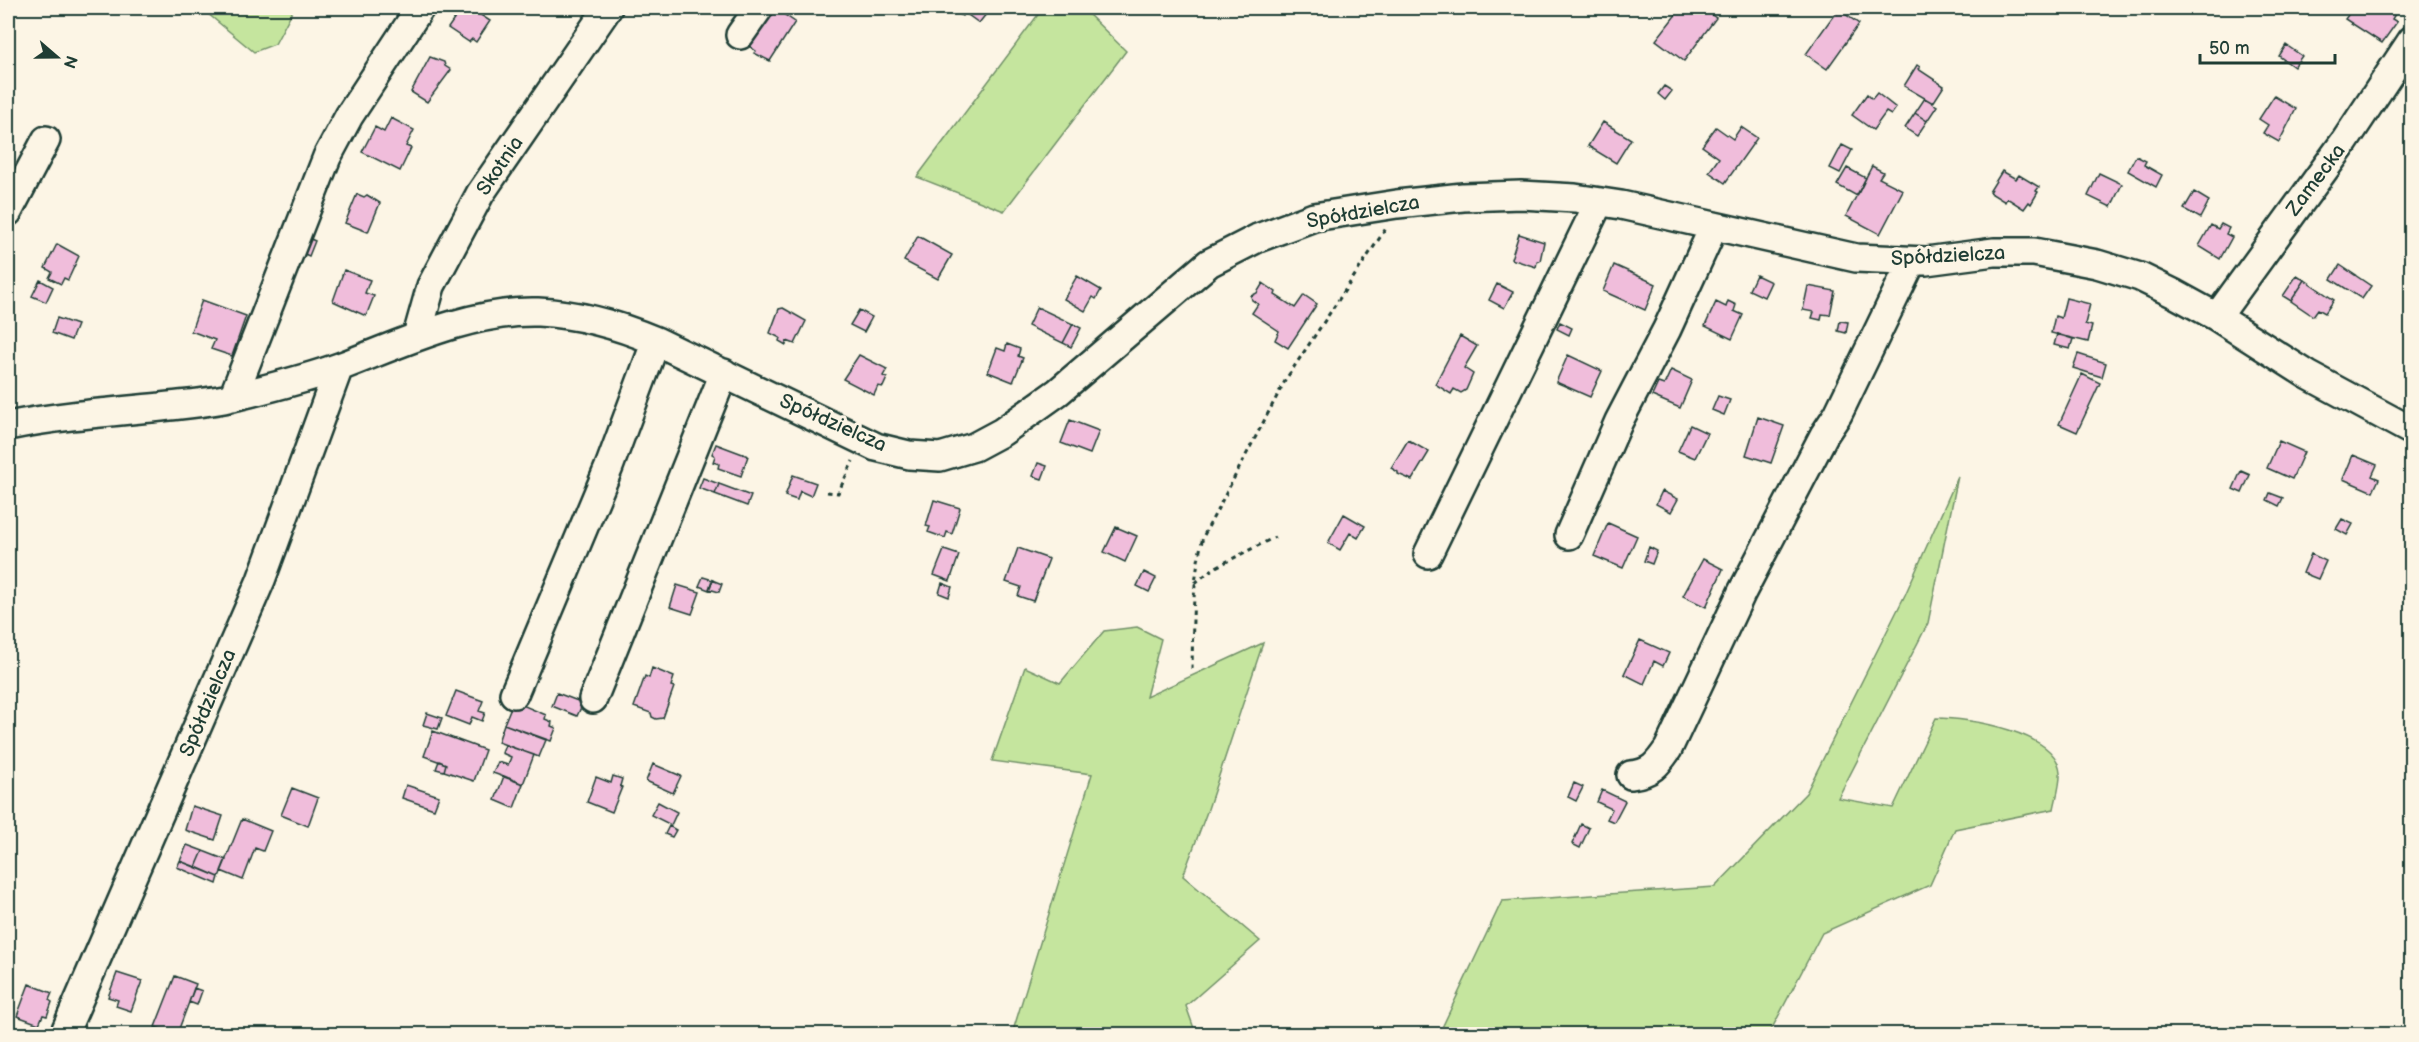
<svg xmlns="http://www.w3.org/2000/svg" width="2419" height="1042" font-family="'Balsamiq Sans',sans-serif">
<style>
.green{fill:#c5e59e;stroke:#729169;stroke-width:1.5}
.building{fill:#f0bddb;stroke:#1f3d34;stroke-width:1.5}
.lines{fill:none;stroke-linecap:round;stroke-linejoin:round}
.minor-casing{stroke:#1f3d34;stroke-width:32}
.path{stroke:#1f3d34;stroke-width:3;stroke-dasharray:4.5 4.5;stroke-linecap:butt}
.minor{stroke:#fcf5e5;stroke-width:27}
.labels{text-anchor:middle;dominant-baseline:central;stroke-width:6;stroke-linejoin:round;paint-order:stroke}
.street-label{font-size:20px;fill:#1f3d34;stroke:#fcf5e5}
</style>
<rect width="100%" height="100%" fill="#fcf5e5"/>
<filter id="ink" filterUnits="userSpaceOnUse"><feTurbulence type="fractalNoise" baseFrequency=".0167" numOctaves="2"/><feDisplacementMap in="SourceGraphic" scale="12" xChannelSelector="R" yChannelSelector="G"/><feConvolveMatrix kernelMatrix="1 2 1 2 8 2 1 2 1" color-interpolation-filters="sRGB"/></filter>
<g filter="url(#ink)">
<path class="green" d="M201 8H294L275 44 254 52Z
M1043 8H1082L1126 51 1004 211 917 177Z
M1958 476 1928 623 1838 798 1893 808 1936 718C1968 718 2057 732 2060 772 2061 783 2056 798 2054 809L1955 829 1930 885 1822 933 1769 1034H1439L1502 901 1715 887 1806 793 1905 595Z
M1137 627 1161 639 1146 697 1263 643 1208 809 1183 876 1260 941 1186 1006 1196 1034H1012L1092 774 992 761 1025 667 1060 683 1104 631Z"/>
<path class="building" d="M462 8H470L490 21 476 42 472 39 469 42 448 28Z
M958 8H991L979 23 965 13 962 16 955 11Z
M1681 8H1702L1716 18 1684 61 1656 40Z
M2353 8H2385L2395 14 2392 19 2397 22 2382 43 2345 19Z
M776 9 795 22 770 61 754 53 756 51 749 46Z
M1838 9 1859 24 1827 69 1806 54Z
M2286 45 2302 56 2294 67 2279 56Z
M430 57 444 62 445 66 451 70 427 102 411 92Z
M1917 65 1920 67 1918 69 1944 86 1933 103 1904 86Z
M1664 86 1672 91 1665 100 1658 94Z
M1877 93 1896 108 1891 115 1886 112 1873 130 1852 115 1867 94 1872 99Z
M2274 96 2296 109 2279 142 2263 133 2268 125 2259 119Z
M1925 98 1937 106 1927 121 1915 113Z
M1915 113 1927 121 1917 136 1905 128Z
M391 118 414 130 406 146 411 148 400 171 362 152 375 127 384 132Z
M1603 122 1631 139 1616 163 1588 146Z
M1716 127 1733 139 1741 127 1757 138 1725 183 1709 172 1719 158 1702 146Z
M1842 145 1852 150 1840 173 1830 168Z
M2136 156 2146 161 2144 165 2162 175 2156 187 2128 171Z
M1872 166 1883 172 1879 178 1903 190 1880 234 1846 216Z
M1847 168 1866 178 1857 196 1837 185Z
M2002 171 2016 179 2019 175 2039 187 2036 191 2038 192 2031 204 2029 202 2024 209 2007 198 2005 202 1989 192Z
M2099 173 2122 184 2111 207 2088 196Z
M2194 192 2209 201 2200 218 2184 209Z
M357 194 364 197 367 195 380 203 368 232 345 223Z
M2221 224 2229 228 2226 234 2232 237 2220 259 2199 246 2211 225 2218 229Z
M1519 234 1544 242 1540 261 1537 262 1536 267 1511 259Z
M918 236 952 255 938 279 904 261Z
M306 237 315 241 309 256 300 252Z
M57 244 79 256 68 280 64 278 61 284 49 278 52 272 45 268Z
M1614 265 1656 284 1645 310 1603 291Z
M2340 265 2371 286 2362 299 2331 279Z
M344 270 370 280 365 293 374 296 366 316 333 301Z
M1756 275 1771 282 1764 297 1749 290Z
M2297 275 2305 280 2291 301 2283 296Z
M1077 276 1101 290 1096 299 1093 297 1085 311 1064 299Z
M40 280 53 287 46 302 32 296Z
M2305 280 2334 300 2325 313 2318 309 2313 316 2291 301Z
M1263 283 1276 292 1275 295 1295 308 1304 295 1317 304 1288 348 1275 340 1279 331 1252 313 1258 304 1252 300 1251 296 1257 293Z
M1497 284 1513 292 1504 308 1489 300Z
M1808 286 1835 291 1830 315 1822 314 1821 320 1812 318 1814 312 1803 310Z
M2066 298 2090 304 2085 324 2092 326 2088 342 2051 333 2055 316 2061 318Z
M202 300 246 316 232 356 211 349 215 340 191 331Z
M1728 301 1736 305 1734 311 1743 315 1732 339 1705 326 1716 302 1726 307Z
M1037 307 1073 324 1063 343 1028 326Z
M783 308 806 321 795 344 787 341 786 345 779 341 780 338 770 333 779 309Z
M859 310 872 317 864 332 850 325Z
M57 318 77 325 71 340 52 333Z
M1840 321 1848 322 1846 333 1838 331Z
M1560 322 1572 328 1569 335 1557 329Z
M1073 324 1081 328 1071 347 1063 343Z
M2057 334 2073 339 2070 349 2054 345Z
M1460 336 1477 346 1464 368 1473 374 1466 390 1461 393 1454 389 1451 394 1435 384Z
M1007 344 1020 349 1018 356 1023 358 1013 382 988 372 997 348 1005 351Z
M2078 354 2106 363 2102 377 2073 368Z
M859 355 887 369 883 376 887 378 883 387 878 386 874 395 843 379Z
M1568 355 1602 371 1590 397 1556 382Z
M1671 370 1692 380 1680 408 1652 396 1658 383 1664 385Z
M2082 374 2100 383 2077 432 2059 424Z
M2412 376V396L2404 392Z
M1718 396 1730 400 1724 415 1712 410Z
M1758 417 1784 426 1771 463 1746 455Z
M1070 420 1099 431 1090 454 1061 443Z
M1690 425 1707 433 1695 458 1678 451Z
M1408 440 1429 452 1412 480 1398 474V472L1391 468Z
M2279 441 2304 452 2292 479 2267 468Z
M716 444 748 456 741 476 718 468 719 464 713 462 715 456 712 454Z
M2353 455 2377 465 2372 476 2379 479 2373 492 2343 479Z
M1038 463 1047 466 1042 479 1033 476Z
M2241 471 2250 475 2242 493 2233 489Z
M793 475 816 483 811 496 800 491 797 500 785 496Z
M703 478 719 484 715 494 699 488Z
M719 484 751 496 747 506 715 494Z
M1662 491 1678 499 1671 512 1656 504Z
M2270 493 2283 498 2279 506 2267 500Z
M934 500 960 508 952 534 947 532 945 538 928 532 930 527 926 526Z
M1344 514 1365 526 1358 538 1350 533 1340 550 1328 543Z
M2342 519 2353 524 2347 535 2336 529Z
M1608 523 1637 536 1623 568 1594 556Z
M1116 527 1137 536 1125 562 1104 552Z
M1649 547 1657 551 1652 564 1644 561Z
M1018 548 1049 559 1033 601 1018 596 1021 587 1006 582Z
M944 550 959 555 950 581 934 575Z
M2311 554 2326 561 2318 579 2303 573Z
M1703 559 1723 569 1706 607 1683 596Z
M1144 572 1156 578 1149 592 1137 586Z
M703 577 713 580 709 590 699 586Z
M712 580 722 584 719 592 709 589Z
M942 583 952 587 949 597 939 593Z
M677 585 700 592 692 614 670 607Z
M1640 640 1669 653 1663 666 1654 661 1644 684 1624 674Z
M652 668 674 677 671 686 674 687 663 718 656 719 652 717 651 713 634 707 645 676 649 678Z
M456 691 483 701 479 711 485 713 482 721 472 717 469 725 446 716Z
M557 693 583 703 577 716 552 706Z
M513 702H520L522 705 546 715 545 719 552 722 551 726 556 728 551 741 504 724Z
M427 713 442 718 438 729 423 725Z
M504 724 546 740 539 757 498 742Z
M433 731 485 750 474 781 444 771 446 764 424 756Z
M505 745 534 755 523 784 493 773 498 762 508 765 511 757 502 753Z
M439 761 446 764 444 771 436 769Z
M653 764 681 776 673 793 646 781Z
M504 776 523 784 514 808 495 800Z
M613 776 622 779 620 786 622 787 612 812 587 802 596 777 611 783Z
M1574 783 1583 787 1576 801 1568 797Z
M406 785 439 796 434 809 402 798Z
M292 788 318 798 308 826 281 815Z
M1602 790 1625 801 1614 822 1607 819 1612 809 1597 802Z
M658 802 677 812 671 825 651 815Z
M192 806 223 816 215 840 185 830Z
M242 819 271 831 263 851 255 848 243 880 221 871Z
M1581 824 1589 828 1580 848 1572 844Z
M669 826 676 830 672 837 665 834Z
M187 845 203 851 196 867 180 861Z
M203 851 226 860 219 877 196 867Z
M180 861 219 877 217 884 177 867Z
M117 973 142 981 131 1011 116 1006 118 1000 108 997Z
M175 976 196 984 177 1034 155 1027Z
M29 984 52 993 49 1000 52 1002 47 1016 43 1015 39 1024 17 1016Z
M194 988 202 991 197 1005 189 1002Z"/>
<g class="lines">
<defs>
<path id="minor" d="M740 35 759 8
M8 212 46 140
M2217 317 2345 141 2412 40
M417 336 431 286 480 194 608 8
M233 397 327 157 349 116 420 8
M8 426C58 416 110 412 161 407 185 404 209 403 233 397 269 388 307 379 342 366 402 343 472 310 538 312 580 314 618 325 656 341L876 447 909 455 940 457 974 447 1002 432 1058 392 1209 263 1258 238 1314 217 1397 204 1463 197 1521 195 1575 198 1621 205 1856 258 1926 261 1994 252H2034L2097 264 2140 277 2175 294 2217 317 2308 375 2412 431
M1569 535 1619 421 1667 329 1714 226
M1428 554 1599 202
M514 694 609 467 656 341
M593 699 724 373
M1631 775C1651 773 1657 765 1668 749L1742 592 1824 435 1838 414 1912 261
M64 1034 261 580 339 367"/>
</defs>
<use href="#minor" class="minor-casing"/>
<path class="path" d="M827 492 838 493 853 461
M1195 583 1214 568 1275 537
M1192 669C1193 624 1192 580 1203 537L1286 379 1387 227"/>
<use href="#minor" class="minor"/>
</g>
</g>
<g class="labels">
<g class="street-label">
<text transform="translate(500 166) rotate(-56)">Skotnia</text>
<text transform="translate(2316 180) rotate(-53)">Zamecka</text>
<text transform="translate(1363 212) rotate(-10)">Spółdzielcza</text>
<text transform="translate(1948 256) rotate(-3)">Spółdzielcza</text>
<text transform="translate(833 423) rotate(24)">Spółdzielcza</text>
<text transform="translate(208 703) rotate(-67)">Spółdzielcza</text>
</g>
</g>
<rect width="2419" height="1042" fill="none" stroke="#fcf5e5" stroke-width="30"/>
<rect x="15" y="15" width="2389" height="1012" fill="none" stroke="#1f3d34" stroke-width="2" filter="url(#ink)"/>
<g transform="translate(57 57) rotate(110)" stroke="#fcf5e5" stroke-width="4.5" paint-order="stroke">
<path d="M0-4.5L10 22L0 15L-10 22Z" fill="#1f3d34"/>
<text y="-9" font-size="16" font-weight="bold" text-anchor="middle" fill="#1f3d34">N</text>
</g>
<path d="M2200 54v9h135v-9" fill="none" stroke="#1f3d34" stroke-width="3"/>
<text x="2209" y="54" font-size="18" fill="#1f3d34" stroke="#fcf5e5" stroke-width="4.5" paint-order="stroke">50 m</text>
</svg>
